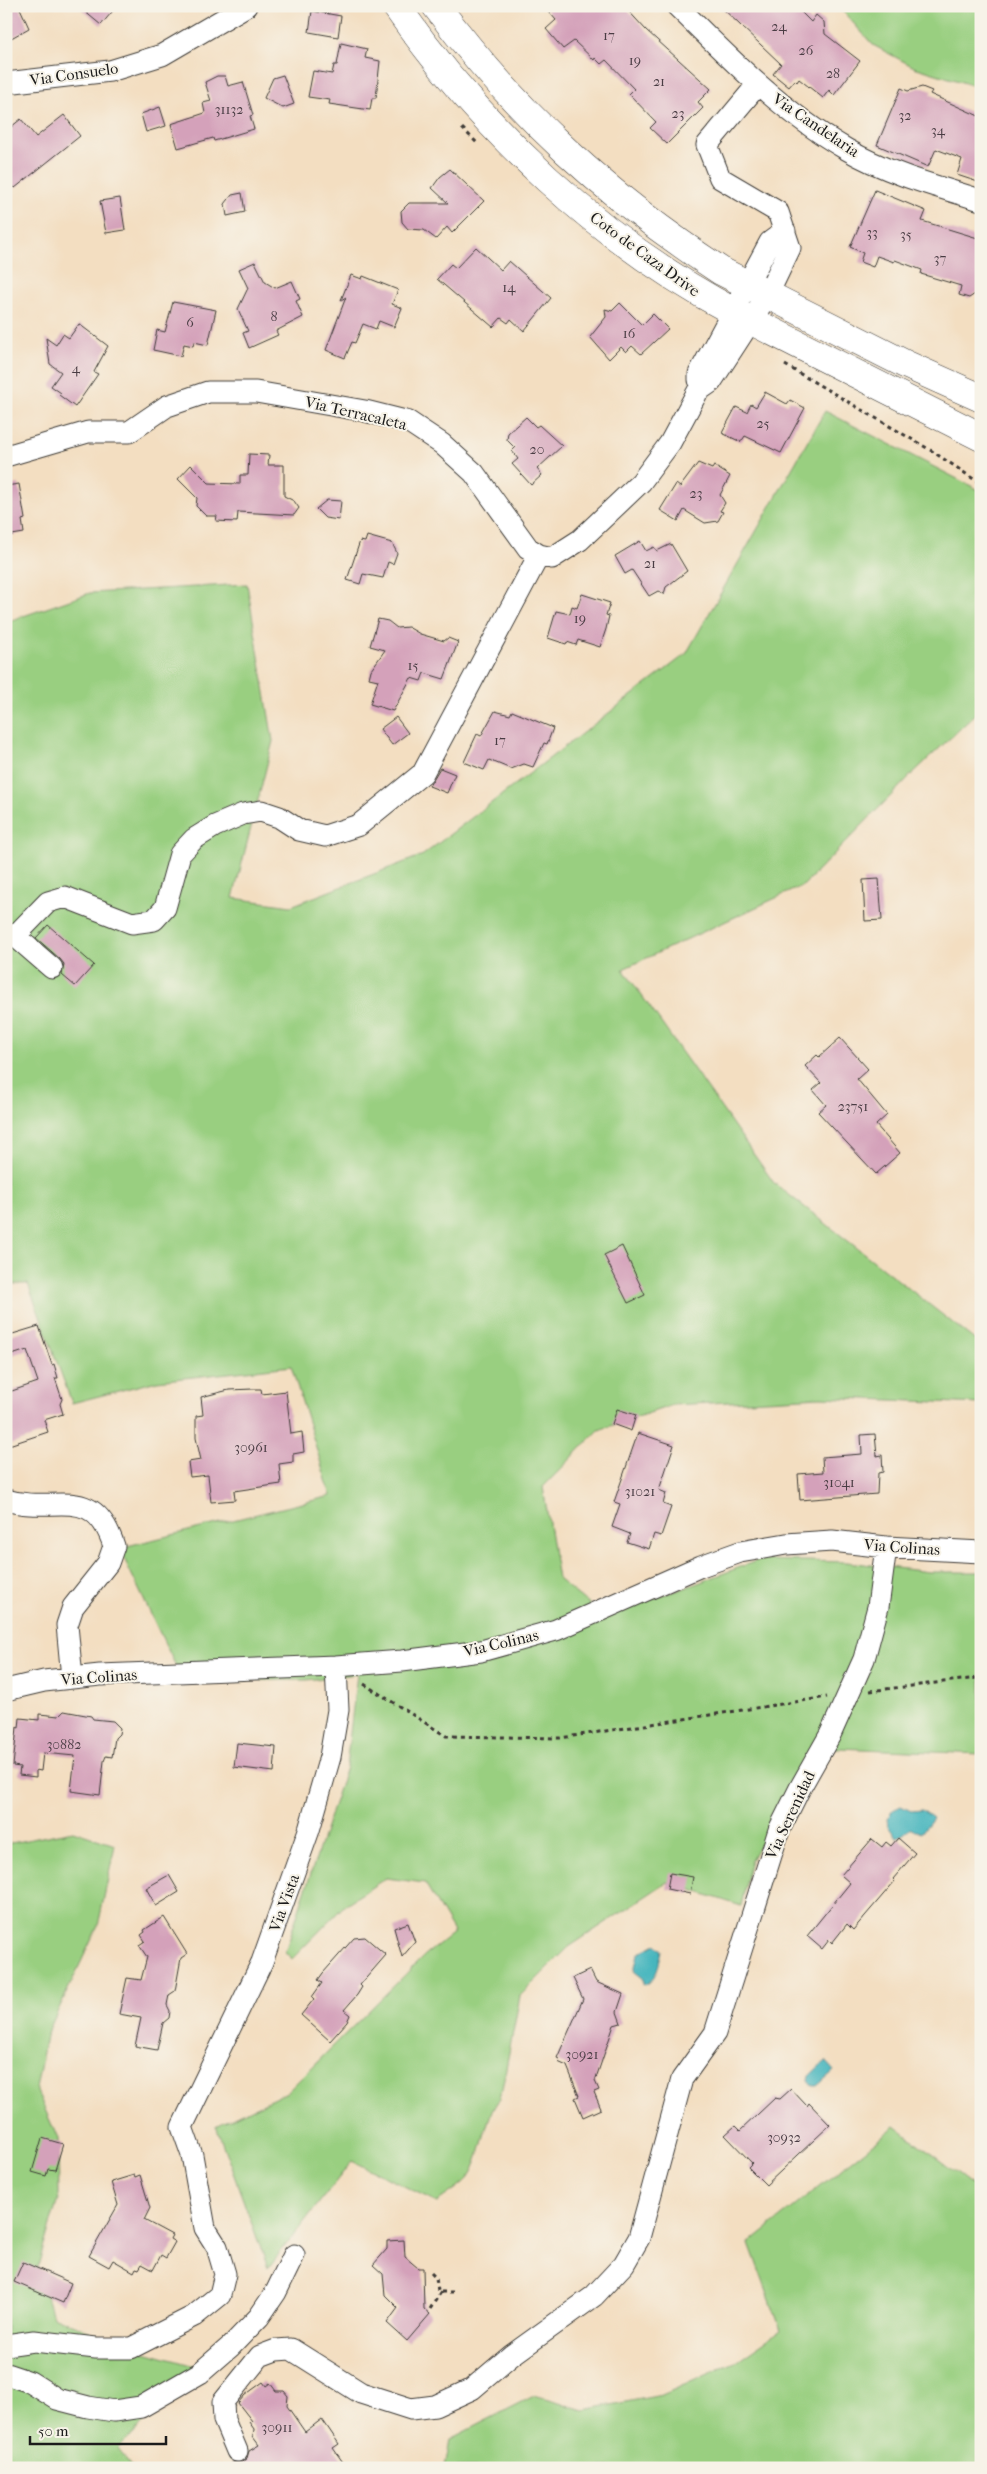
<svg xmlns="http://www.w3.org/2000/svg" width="987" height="2474" font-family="'IM FELL French Canon',serif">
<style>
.green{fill:#99cf80;stroke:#5a764e}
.water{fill:#46b6be;stroke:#31696d}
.building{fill:#d4a1ba}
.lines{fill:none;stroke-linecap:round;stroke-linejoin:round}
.minor-casing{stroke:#3c3935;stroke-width:23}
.major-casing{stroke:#3c3935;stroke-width:29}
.path{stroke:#3c3935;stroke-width:3;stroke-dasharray:4 4;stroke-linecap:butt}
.minor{stroke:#fff;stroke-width:21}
.major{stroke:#fff;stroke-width:28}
.labels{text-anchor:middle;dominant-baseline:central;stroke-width:4;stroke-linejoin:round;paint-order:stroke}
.number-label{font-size:14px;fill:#4a3d44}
.street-label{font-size:16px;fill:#1c1c1c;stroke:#f7f3e8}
</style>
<rect width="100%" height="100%" fill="#f7f3e8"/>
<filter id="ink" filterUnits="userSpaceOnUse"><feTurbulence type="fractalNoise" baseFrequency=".02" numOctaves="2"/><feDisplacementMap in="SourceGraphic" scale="10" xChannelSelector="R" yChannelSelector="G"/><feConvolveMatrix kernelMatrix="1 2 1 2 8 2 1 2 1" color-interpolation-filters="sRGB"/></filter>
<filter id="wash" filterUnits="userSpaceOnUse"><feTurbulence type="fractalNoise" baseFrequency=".0096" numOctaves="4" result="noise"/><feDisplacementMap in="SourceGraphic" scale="20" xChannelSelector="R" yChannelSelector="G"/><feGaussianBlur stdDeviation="1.12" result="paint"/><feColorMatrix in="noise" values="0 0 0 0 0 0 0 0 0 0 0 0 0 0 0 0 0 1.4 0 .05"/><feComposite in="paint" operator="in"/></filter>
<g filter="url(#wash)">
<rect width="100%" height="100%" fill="#f3dec1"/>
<path class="green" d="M838 6H981V88L914 67 873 45Z
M825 411 981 491V709L910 776 804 885 623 969 774 1183 981 1345V1404L821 1397 673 1405 599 1430 543 1487 558 1579 601 1614 682 1589 759 1560 847 1562 929 1572H981V1754L814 1747 751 1860 741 1906 667 1882 569 1947 520 1996 500 2099C484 2115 483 2159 468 2178 460 2187 446 2195 437 2202L352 2161 268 2268 216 2126 287 2092 424 1956 454 1932 425 1883 386 1878 346 1904 292 1959 285 1952 346 1767 357 1674 307 1680 183 1681 119 1548 331 1496 291 1366 157 1381 72 1403 28 1284H6V622L90 593 247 584 273 741 233 898 291 906 423 855 686 654Z
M73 1831 115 1845 98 1926 46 2036 36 2089 58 2139 59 2195 38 2266 53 2316 131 2348 198 2367 118 2449 133 2468H6V1844Z
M895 2126 981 2192V2468H445L450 2439 534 2396 584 2410 662 2395 735 2362 781 2330 749 2243Z"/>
<path class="water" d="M901 1806 911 1811 922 1810 933 1818 921 1833 911 1828 902 1835 896 1837 888 1826 887 1819 893 1810Z
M656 1944 662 1950C660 1961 656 1982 644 1985V1979L634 1971 638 1954Z
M825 2061 834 2071 817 2086H812L808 2081 809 2076Z"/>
<g id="blocks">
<path class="building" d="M6 6H19L29 28 6 41Z
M78 6H117L101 25Z
M544 6H624L646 30 711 89 698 102 703 108 667 144 650 128 656 122 629 94 634 89 606 60 601 64 595 58 594 60 574 41 563 49 546 29 556 20Z
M720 6H795L811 22 816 15 824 22 825 34 860 61 834 95 829 90 823 98 799 79 797 82 795 80 789 87 773 74 781 64Z
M312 11 341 16 338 37 309 32Z
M341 43 367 49 365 58 380 61 376 98H372L370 110 329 104 330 100 308 97 313 71 332 74 334 65H337Z
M283 75 294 104 283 108 264 98 273 78Z
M217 76H225L228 86 243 82 253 115 250 116 254 129 214 141 213 138 178 148 171 124 205 113 203 103 211 101 205 82Z
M922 87 932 91 930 94 981 117V183L957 175 962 159 936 149 928 167 877 145 901 88 908 91Z
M160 107 166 126 146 132 141 114Z
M64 115 80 136 15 188 12 185 6 189V131L21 119 36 137Z
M450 169 484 201 452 233 447 227 436 239 424 230 408 229 402 222 401 211 409 203H448L432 188 440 177Z
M875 190 926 211 922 221 981 239V290L969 298 959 295 961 286 921 274 922 270 895 260 894 262 877 256 873 267 860 262 863 253 850 247Z
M242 193 245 212 227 216 225 204 232 195Z
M120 198 125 230 106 233 100 201Z
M476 247 501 270 509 261 551 298 524 331 511 319 508 323 501 318 493 327 437 279 451 264 456 268Z
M255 262 265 282 275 288 292 281 300 299 296 301 303 317 276 331 278 335 249 348 243 333 248 331 238 309 248 288 239 269Z
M351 275 362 279 363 276 398 290 392 304 402 308 394 327 379 321 376 329 363 324 355 343 352 342 345 358 326 350 346 297 341 300Z
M173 302 216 310 208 345 194 342 193 346 184 344 181 356 153 350 157 330 165 332Z
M620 303 642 325 653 314 668 329 641 354 632 346 626 352 621 347 609 359 590 337 606 317 605 309 612 311Z
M79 324 108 346 94 372 98 374 75 407 59 395 61 393 51 386 61 372 50 364 46 338 56 345 63 334 69 338Z
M765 392 787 404 790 400 805 408 781 453 745 436 741 442 722 433 736 407 747 412 751 404 756 407Z
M526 417 536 427 539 425 562 446 537 469 542 475 531 485 512 464 518 459 512 451 515 448 507 440 508 433Z
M249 454 269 455 268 465H284V496L294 501 299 508 294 515 238 512 237 522 216 521 217 516H206L196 506 197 498 178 479 191 465 209 483 240 484V475H248Z
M698 463 712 469 714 466 730 476 720 495 725 503 720 511 723 512 718 521 705 523 684 510 678 521 660 510 676 484 680 487Z
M19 484 25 519 22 520 24 533 6 536V486Z
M327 500 341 501 339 520 325 518 316 509Z
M367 536 392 543 397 553 393 564 388 562 383 578 363 574 360 584 347 580 360 541 365 542Z
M640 541 646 551 654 547 657 551 671 544 687 571 666 587 664 594 658 591 649 596 632 570 625 574 615 556Z
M582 594 610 603 606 615 609 616 606 629 600 647 578 640 576 645 567 642 566 644 548 638 556 611 570 614 572 606 577 608Z
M378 619 388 621 397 628 408 627 420 634 444 641 448 638 458 642 444 679 424 673 421 681 411 678 393 711 370 704 378 680 369 678 371 670 385 650 370 646Z
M495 711 510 715 512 711 553 728 547 744 544 743 533 767 524 764 511 769 489 760 484 770 464 762 477 734 481 736Z
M396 717 408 733 392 745 380 729Z
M440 768 455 774 447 793 429 786Z
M879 879 882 920 865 921 863 880Z
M48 925 94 965 75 986 62 975 64 964 60 959 36 938Z
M840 1038 868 1069 857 1079 887 1115 876 1125 900 1153 876 1174 818 1112 826 1105 813 1090 821 1083 805 1066 817 1055 819 1057Z
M622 1246 645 1295 628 1303 604 1255Z
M39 1326 52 1365 54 1364 58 1378H55L62 1399 60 1404 63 1414 44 1420 48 1432 6 1446V1393L38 1382 27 1350 6 1357V1336Z
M253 1389H261L262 1394 286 1391 291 1434 302 1432 304 1452 293 1454V1462L279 1464 281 1484 234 1491 235 1500 211 1502 208 1475 190 1477 188 1462 201 1460 196 1438V1416L203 1415 201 1397 229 1390Z
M617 1409 636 1415 631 1431 612 1424Z
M638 1433 674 1445 659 1490 666 1493 663 1504 671 1507 661 1536 654 1534 649 1549 627 1542 630 1534 612 1527 620 1504 614 1502Z
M875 1434 877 1456 882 1455 883 1472 878 1473 877 1494 800 1500 798 1474 823 1472 822 1457 862 1454 861 1435Z
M64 1711 91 1716 93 1719 113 1721 120 1728 119 1734 115 1738 112 1757 106 1756 104 1761 100 1795 71 1791 75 1756 43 1753 41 1771 36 1770V1777L19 1775 20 1767 13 1766 17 1727 19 1728 20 1718 39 1720V1714L59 1716Z
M237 1743 276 1747 274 1772 234 1767Z
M898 1838 915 1853 893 1879 895 1881 853 1930 847 1924 832 1943 829 1940 822 1949 807 1936 850 1883 841 1875 872 1839 882 1847 886 1842 891 1846Z
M670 1873 693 1877 690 1894 667 1889Z
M169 1875 179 1892 156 1906 146 1888Z
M164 1917 187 1954 181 1958 175 1991 169 1995 167 2005 170 2011 169 2018 163 2023 157 2050 135 2046 141 2018 119 2014 127 1978 141 1980 147 1957 139 1945 145 1941 141 1935 145 1932 144 1930Z
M408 1923 415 1942 402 1957 394 1928Z
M365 1937 386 1955 360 1985 362 1987 357 1995 344 2010 350 2015 347 2022 330 2041 301 2015 314 1999 312 1997 322 1983 318 1980 323 1973 354 1938Z
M590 1970 596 1982 623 1994 617 2012 621 2023 614 2025 595 2081 599 2090 594 2092 601 2109 583 2117 575 2098 579 2096 567 2066 558 2062 559 2059 557 2058 583 1999 573 1978Z
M791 2089 807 2106 809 2103 830 2125 766 2185 748 2167 752 2163 725 2135 735 2126 740 2131 775 2098 780 2099Z
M42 2138 63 2144 55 2170 48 2169 46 2176 32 2172Z
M134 2175 135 2177 140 2175 150 2208 144 2220 172 2235 170 2239 175 2242 166 2258 161 2255 153 2270 142 2264 139 2269 136 2268 134 2272 113 2260 109 2267 89 2256 118 2205 111 2182Z
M404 2240 405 2257 418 2268H423L424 2309 430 2314 407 2341 387 2323 398 2308 385 2295 383 2274 373 2265 387 2249V2241Z
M23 2262 71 2283 63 2303 14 2282Z
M263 2382 266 2386 270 2383 276 2391H284L288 2396 287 2406 305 2432 322 2419 339 2444 333 2448 347 2468H226L233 2463 242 2462 247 2458 249 2451 259 2445 253 2437 254 2429 249 2422 252 2421 238 2403 245 2395Z"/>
</g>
</g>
<g filter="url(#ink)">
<use href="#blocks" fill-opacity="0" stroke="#3c3935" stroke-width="1"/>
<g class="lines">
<defs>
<path id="minor" d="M677 6C729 58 782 112 846 149 887 173 935 186 981 200
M6 83 110 71 162 55 246 6
M699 380V374L770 242 785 231
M6 456 88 432H129L167 406 208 392H256L365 411 409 422 442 444 474 473 528 548 539 555 552 558 580 540 641 482 670 443 698 391 711 382 739 339 768 294 790 248 778 212 720 178 707 145 758 84
M52 968 15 936 48 902 65 897 132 923 154 920 165 908 180 854 194 839 215 826 243 814 261 811 279 817 299 830 325 836 359 825 423 773 539 555
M6 1500C55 1515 93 1481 114 1546L108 1563 73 1607 67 1625 72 1678
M6 1690 44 1681 100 1675 336 1666 402 1661 481 1651 556 1630 701 1566 740 1552 786 1544 832 1541 886 1547 981 1552
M6 2345 34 2341 96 2348H131L194 2316 220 2295 225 2274 217 2247 205 2228 192 2155 182 2127 262 1962 309 1830 330 1757 338 1710 336 1666
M6 2374 30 2382 57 2399 88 2407 114 2411 141 2407 200 2373 231 2346 259 2317 276 2292 294 2255
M237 2451 224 2420 223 2402 260 2356 276 2350 291 2349 361 2393 411 2409 435 2406 472 2389 512 2355 594 2296 624 2264 639 2238 682 2079 715 2033 779 1830 800 1788 830 1735 864 1659 878 1607 886 1547"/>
<path id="major" d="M396 6C483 131 599 240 734 312L981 437
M436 6C517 114 608 197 721 271L905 364 981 398"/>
</defs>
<use href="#minor" class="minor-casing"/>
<use href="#major" class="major-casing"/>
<path class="path" d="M462 128 477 143
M785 365 932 451 981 484
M364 1684 446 1736 560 1738 827 1697
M870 1691 977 1678 981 1675
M431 2273 436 2278 438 2291 441 2292
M441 2292H456
M430 2309 441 2292"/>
<use href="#minor" class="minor"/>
<use href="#major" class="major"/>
</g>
</g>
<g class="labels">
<g class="number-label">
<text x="779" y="26">24</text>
<text x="609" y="35">17</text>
<text x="806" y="50">26</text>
<text x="635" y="60">19</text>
<text x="833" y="73">28</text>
<text x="659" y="81">21</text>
<text x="229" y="109">31132</text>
<text x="678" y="113">23</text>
<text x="905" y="115">32</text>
<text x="938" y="130">34</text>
<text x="872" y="232">33</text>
<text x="906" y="234">35</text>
<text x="940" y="258">37</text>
<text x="509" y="287">14</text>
<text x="274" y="316">8</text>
<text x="190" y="322">6</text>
<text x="629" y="333">16</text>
<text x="76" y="368">4</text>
<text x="763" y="423">25</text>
<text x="537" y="449">20</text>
<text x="696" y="493">23</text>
<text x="650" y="563">21</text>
<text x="580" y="618">19</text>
<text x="413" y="665">15</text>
<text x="500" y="740">17</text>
<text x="853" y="1106">23751</text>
<text x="251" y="1447">30961</text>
<text x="839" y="1482">31041</text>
<text x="640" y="1491">31021</text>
<text x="64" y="1744">30882</text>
<text x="582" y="2054">30921</text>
<text x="784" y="2137">30932</text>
<text x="277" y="2427">30911</text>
</g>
<g class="street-label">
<text transform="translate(74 74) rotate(-8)">Via Consuelo</text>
<text transform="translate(816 125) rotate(34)">Via Candelaria</text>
<text transform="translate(645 254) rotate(36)">Coto de Caza Drive</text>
<text transform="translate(356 413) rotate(13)">Via Terracaleta</text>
<text transform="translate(902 1547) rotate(4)">Via Colinas</text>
<text transform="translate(501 1643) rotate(-13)">Via Colinas</text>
<text transform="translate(99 1677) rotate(-4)">Via Colinas</text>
<text transform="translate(790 1815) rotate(-65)">Via Serenidad</text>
<text transform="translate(284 1903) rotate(-70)">Via Vista</text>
</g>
</g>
<rect width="987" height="2474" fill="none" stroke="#f7f3e8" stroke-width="25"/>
<path d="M30 2436v8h136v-8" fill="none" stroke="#1c1c1c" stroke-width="2.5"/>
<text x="38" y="2436" font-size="15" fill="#1c1c1c" stroke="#f7f3e8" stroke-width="4" paint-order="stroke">50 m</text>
</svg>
